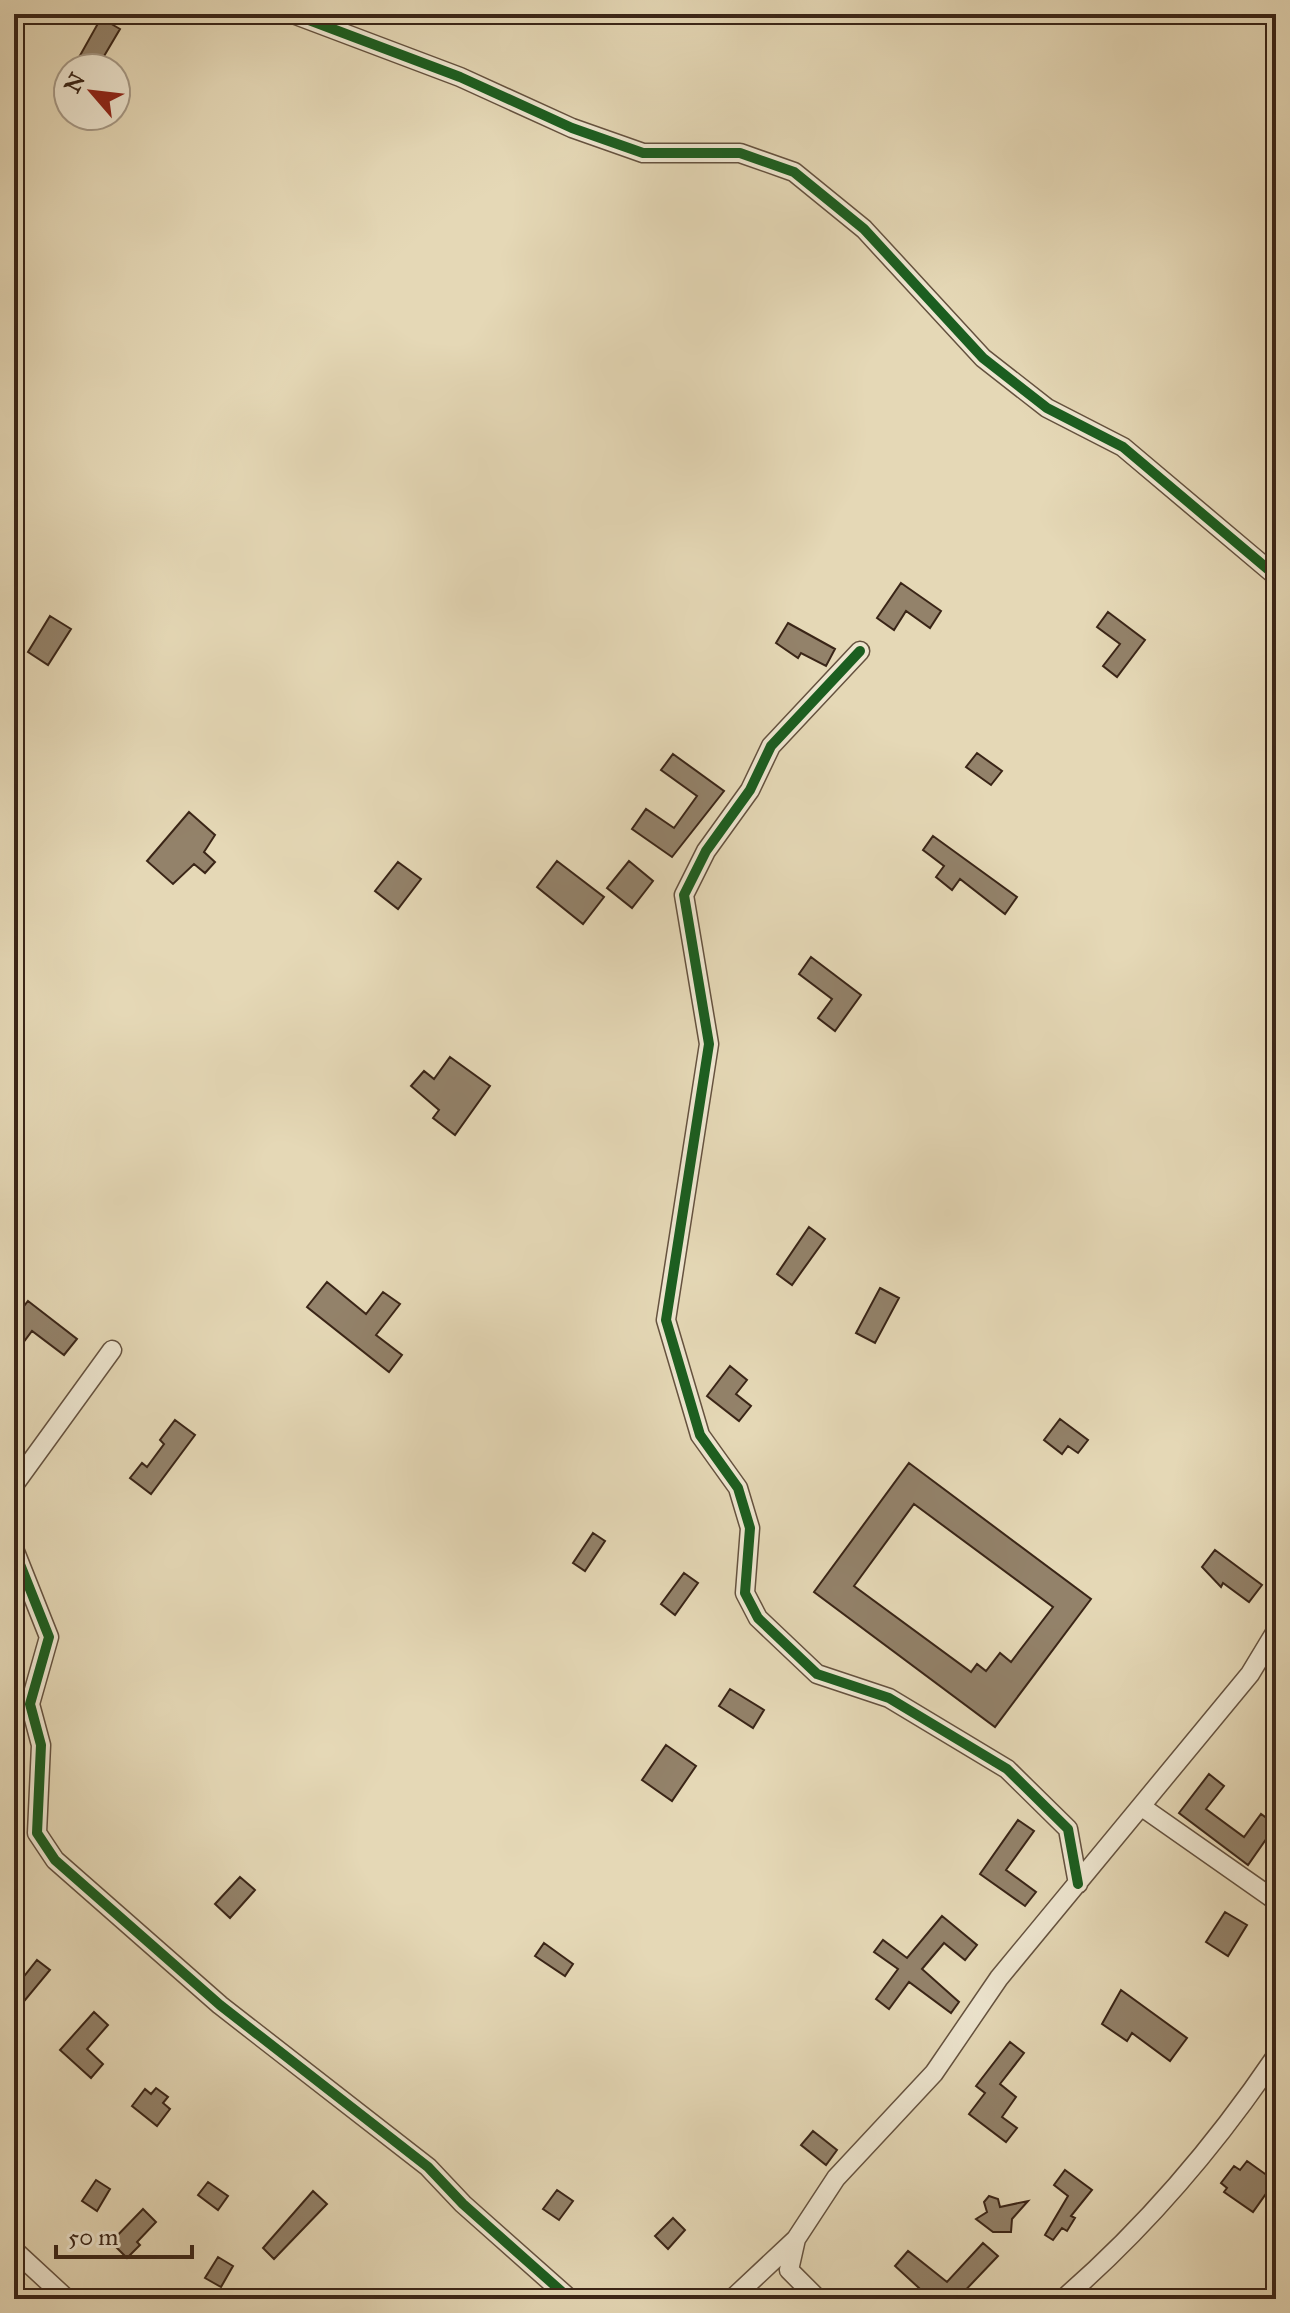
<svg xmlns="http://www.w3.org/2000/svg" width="1290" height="2313" font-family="'IM FELL Great Primer',serif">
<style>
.building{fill:#93826a;stroke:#3a2517;stroke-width:2;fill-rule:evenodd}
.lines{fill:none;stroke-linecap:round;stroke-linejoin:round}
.minor-casing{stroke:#65523f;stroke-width:21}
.minor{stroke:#eee6d0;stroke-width:18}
.cycleway-casing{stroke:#eee6d0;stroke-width:15}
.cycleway{stroke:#1b5e20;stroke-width:10}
</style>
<rect width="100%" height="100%" fill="#e5d8b6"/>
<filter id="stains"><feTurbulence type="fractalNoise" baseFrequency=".0025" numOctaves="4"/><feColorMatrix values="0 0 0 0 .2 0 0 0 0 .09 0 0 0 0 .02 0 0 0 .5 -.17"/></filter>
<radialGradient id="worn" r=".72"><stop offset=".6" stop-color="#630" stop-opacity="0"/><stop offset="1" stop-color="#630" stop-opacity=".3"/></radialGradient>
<path class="building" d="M101 18 120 29 97 68H73Z
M901 583 941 611 930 628 906 611 894 630 877 618Z
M1108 612 1145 640 1117 677 1103 666 1120 644 1097 627Z
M50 616 71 629 48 665 28 652Z
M788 623 835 649 826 666 801 653 798 658 776 643Z
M977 753 1002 771 991 785 966 767Z
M673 754 724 791 672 857 632 829 646 809 674 828 697 796 661 770Z
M189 812 215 835 204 852 215 862 205 873 194 864 173 884 147 861Z
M933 836 1017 897 1005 914 960 879 952 890 936 877 944 866 923 850Z
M557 861 604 897 583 924 537 887Z
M629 861 653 881 632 908 607 888Z
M398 862 421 879 398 909 375 891Z
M811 957 861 995 835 1031 818 1018 832 999 799 974Z
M450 1057 490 1086 455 1135 433 1118 439 1110 411 1086 424 1071 434 1079Z
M809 1227 825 1239 792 1285 777 1274Z
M327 1282 366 1314 383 1292 400 1304 376 1335 402 1355 389 1372 307 1307Z
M880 1288 899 1298 875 1343 856 1333Z
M28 1301 77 1339 64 1355 32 1331 14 1355V1319Z
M730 1366 747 1380 736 1394 751 1406 739 1421 707 1396Z
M1060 1419 1088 1440 1078 1453 1068 1446 1062 1454 1044 1440Z
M175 1420 195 1435 151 1494 130 1478 142 1463 147 1467 164 1444 160 1440Z
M909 1463 1091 1599 995 1727 814 1592ZM914 1504 1053 1607 1011 1662 1000 1653 986 1671 977 1664 971 1672 854 1586Z
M593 1533 605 1541 585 1571 573 1563Z
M1215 1550 1262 1585 1249 1602 1223 1583 1221 1587 1202 1567Z
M684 1573 698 1583 675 1615 661 1604Z
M730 1689 764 1710 753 1728 719 1706Z
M666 1745 696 1766 672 1801 642 1780Z
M1209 1774 1224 1786 1206 1809 1244 1837 1261 1814 1276 1825 1248 1865 1179 1813Z
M1018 1820 1034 1831 1006 1870 1036 1892 1025 1906 980 1874Z
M240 1877 255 1890 230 1918 215 1904Z
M1225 1912 1247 1925 1228 1956 1206 1942Z
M942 1916 977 1945 965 1960 944 1943 922 1969 959 2002 951 2013 909 1982 889 2009 876 1999 898 1969 874 1952 883 1940 907 1958Z
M544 1943 573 1964 565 1976 535 1956Z
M37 1960 50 1970 21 2005 14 1997V1989Z
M1121 1990 1187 2038 1170 2061 1132 2033 1127 2041 1102 2024Z
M94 2012 108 2025 87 2049 103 2064 91 2078 60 2050Z
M1010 2042 1024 2053 1000 2084 1016 2097 1002 2117 1017 2128 1006 2142 969 2114 985 2093 976 2086Z
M156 2088 168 2097 163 2103 170 2109 157 2126 132 2106 145 2089 151 2094Z
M813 2131 837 2150 826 2165 801 2145Z
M1247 2161 1275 2181 1253 2212 1224 2192 1227 2188 1221 2183 1234 2166 1240 2170Z
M1065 2170 1092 2190 1071 2216 1075 2218 1067 2231 1062 2228 1053 2240 1045 2235 1068 2196 1054 2185Z
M96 2180 110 2189 97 2211 82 2201Z
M208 2182 228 2196 218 2210 198 2195Z
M557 2190 573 2201 559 2220 543 2209Z
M313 2191 327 2204 274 2259 263 2248Z
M989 2196 998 2199 1000 2207 1028 2201 1012 2219 1011 2232H993L976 2219 987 2212 984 2202Z
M143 2209 156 2222 137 2242 140 2245 127 2258 111 2242Z
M673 2218 685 2230 668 2249 655 2236Z
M983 2243 998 2256 957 2299H931L895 2266 908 2251 947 2282Z
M218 2257 233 2266 221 2287 205 2278Z"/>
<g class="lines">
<defs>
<path id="minor" d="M293 14 460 77 572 128 643 153H740L794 172 864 229 983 358 1047 408 1123 447 1276 576
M860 651 771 746 750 790 706 851 684 895 709 1044 666 1320 700 1435 738 1488 750 1528 745 1593 758 1618 817 1674 889 1698 1007 1769 1068 1829 1078 1884
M14 1485 112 1350
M14 1549 49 1637 30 1704 41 1745 37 1833 55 1860 220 2005 428 2167 463 2204 570 2299
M1142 1807 1276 1901
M14 2250 67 2299
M732 2299 796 2239
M818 2299 789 2270 796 2239 836 2178 934 2073 999 1978 1250 1674 1276 1631
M1063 2299C1145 2228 1215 2146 1276 2056"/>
</defs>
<use href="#minor" class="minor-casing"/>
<use href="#minor" class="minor"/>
<defs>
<path id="cycleway" d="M293 14 460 77 572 128 643 153H740L794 172 864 229 983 358 1047 408 1123 447 1276 576
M860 651 771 746 750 790 706 851 684 895 709 1044 666 1320 700 1435 738 1488 750 1528 745 1593 758 1618 817 1674 889 1698 1007 1769 1068 1829 1078 1884
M14 1549 49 1637 30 1704 41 1745 37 1833 55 1860 220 2005 428 2167 463 2204 570 2299"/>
</defs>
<use href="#cycleway" class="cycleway-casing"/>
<use href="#cycleway" class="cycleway"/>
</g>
<rect width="1290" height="2313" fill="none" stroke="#e5d8b6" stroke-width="48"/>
<rect x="16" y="16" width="1258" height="2281" fill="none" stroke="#3a2517" stroke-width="4"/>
<rect x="24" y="24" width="1242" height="2265" fill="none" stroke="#3a2517" stroke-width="2"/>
<g transform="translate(92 92) rotate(298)"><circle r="38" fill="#eee6d0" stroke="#a69986" stroke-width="2"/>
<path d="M0-6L14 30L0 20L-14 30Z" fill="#8f2418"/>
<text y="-12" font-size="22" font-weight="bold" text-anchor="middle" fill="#3a2517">N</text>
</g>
<path d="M56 2245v12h136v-12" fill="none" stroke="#3a2517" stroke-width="4"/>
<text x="68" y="2245" font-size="24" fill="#3a2517" stroke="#eee6d0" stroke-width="6" paint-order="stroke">50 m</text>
<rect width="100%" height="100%" filter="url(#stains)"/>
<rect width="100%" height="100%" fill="url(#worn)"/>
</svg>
